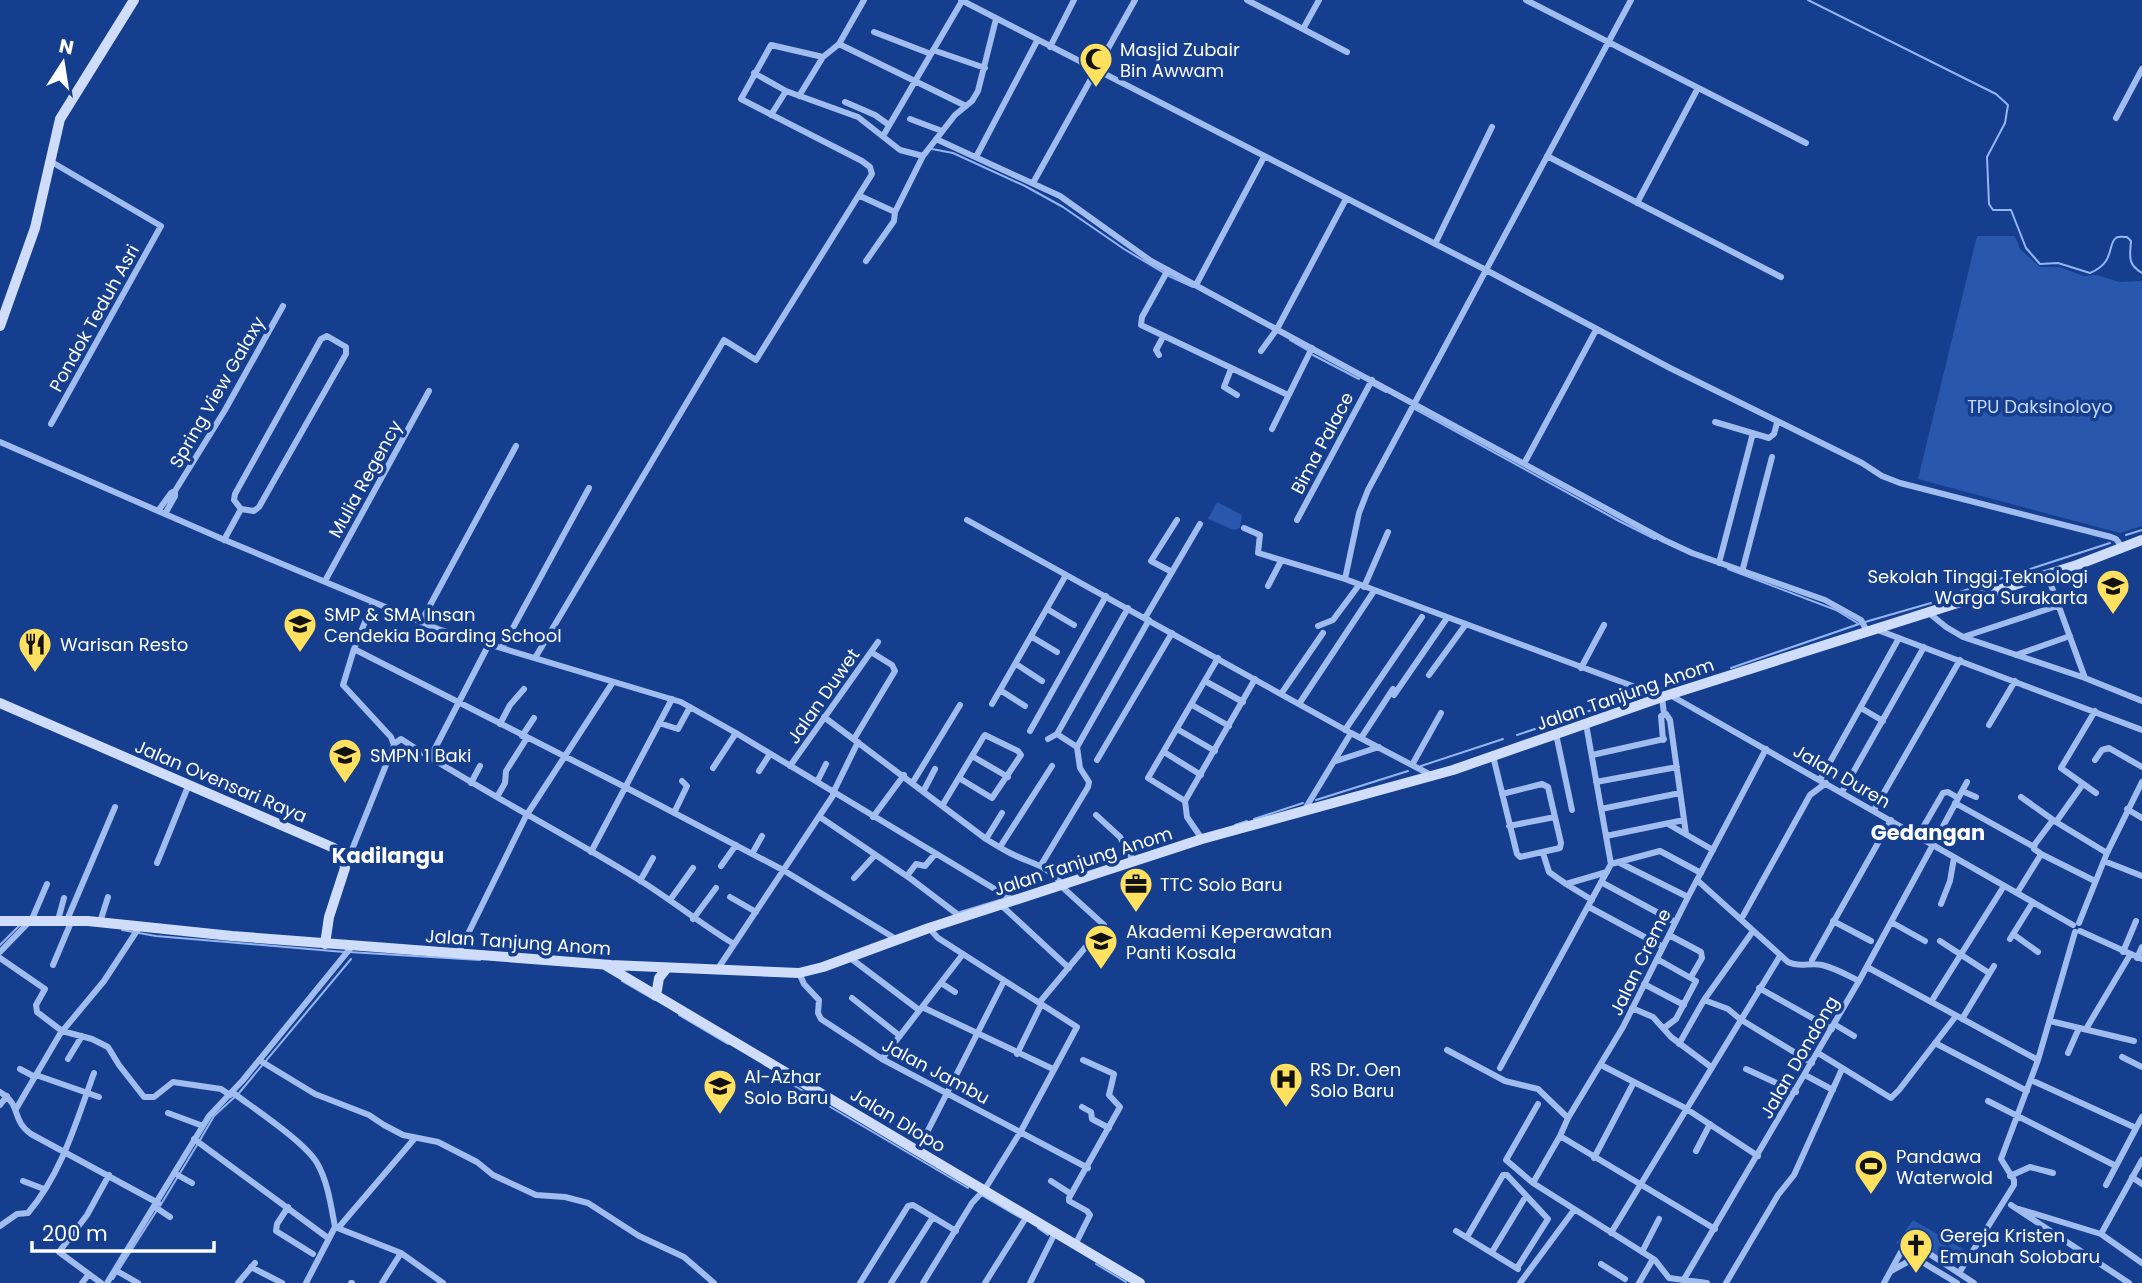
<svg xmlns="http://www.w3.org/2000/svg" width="2142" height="1283" font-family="Poppins,sans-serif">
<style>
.green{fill:#2857ad}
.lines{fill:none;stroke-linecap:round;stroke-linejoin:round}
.stream{stroke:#93b6f3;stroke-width:2}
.street{stroke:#a1bdf0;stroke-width:6}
.secondary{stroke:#cfddfb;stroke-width:10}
.labels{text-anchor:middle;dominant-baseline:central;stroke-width:7;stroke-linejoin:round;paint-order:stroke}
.poi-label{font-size:18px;fill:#fff;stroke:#163e8e;text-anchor:start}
.street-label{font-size:18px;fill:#fff;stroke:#163e8e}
.park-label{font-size:18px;fill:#c7dafb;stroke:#163e8e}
.quarter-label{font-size:21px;font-weight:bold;fill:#fff;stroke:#163e8e}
</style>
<rect width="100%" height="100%" fill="#163e8e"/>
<path class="green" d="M1977 236H2015L2020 249 2040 267H2059L2084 276 2097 275 2119 282 2142 281V526L2120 533 1918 479Z
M1217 502 1242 515 1240 528 1234 530 1208 519Z
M1913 1220 1965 1250 1954 1266 1915 1241 1907 1239 1896 1244Z"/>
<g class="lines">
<path class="stream" d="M1808 0 1996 94 2008 105 2005 123 1987 157 1989 204 1993 210H2011L2026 248 2040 264 2058 263 2090 273C2116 262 2107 244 2116 238 2118 236 2124 237 2127 237L2131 241C2130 256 2127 264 2142 273
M932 149 953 153 1025 186 1063 207 1124 249 1169 276 1193 287
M1290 340 1307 350
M1313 355 1359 379
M1373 385 1386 392
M1415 409 1619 521 1655 539
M2126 535 2142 530
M1728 569 1836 610 1859 624
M1938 599 2110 543
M1865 622 1931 603
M1731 668 1859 624
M1651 691 1667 687
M1517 735 1643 693
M1421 766 1503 739
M1316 800 1408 771
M1254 819 1303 803
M1235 825 1247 821
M960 912 1003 899
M122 930 156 936 344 952
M0 945 19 926
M349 952 480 960
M622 981 653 999
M679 1015 728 1044
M793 1085 968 1188
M200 1140 214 1116 239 1093 351 959
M180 1173 197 1145
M983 1196 1021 1218
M160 1206 177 1178
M1038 1228 1048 1235
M1096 1264 1126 1282
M113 1279 157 1210"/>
<path class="street" d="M961 0 1486 270 1670 368 1862 463 1882 476 1900 483 2111 537 2116 539 2122 547
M1247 0 1347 52
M1526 0 1806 143
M1631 0 1368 490 1359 513 1345 579 1662 697 1664 714
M1303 29 1319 0
M874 32 931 54
M839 44 966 106
M1050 47 1074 0
M933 50 985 68
M754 73 786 91 858 117 900 150 923 156
M799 96 823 57 839 44 864 0
M845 102 875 115 889 125
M771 115 786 91
M2116 118 2142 69
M910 119 942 131
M883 136 962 1
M936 139 1060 196 1151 261 1664 540 1692 553 1825 600 1861 620 1867 631
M1547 156 1781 277
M976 157 1037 41
M50 161 161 226 51 424
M1033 183 1135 0
M860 196 895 212 923 156 955 115 972 101 978 91 996 19
M1637 203 1698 88
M1435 244 1492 127
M866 261 894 221 895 212
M1168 270 1142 317 1141 325 1288 395
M1196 285 1264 157
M1261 351 1277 329 1346 199
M1159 355 1156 350 1163 337
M1231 369 1224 387 1237 395
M1715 422 1769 438 1774 434 1777 423
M1272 429 1312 348
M0 442 220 538 438 629 681 702 736 733 1013 900
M1526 460 1596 330
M175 491 225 410 283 306
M158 511 171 493 175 491V496L165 514
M967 520 1351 733 1431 775
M1297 520 1372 380
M1244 528 1260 535 1258 553 1345 579
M224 540 241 509 234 500 235 494 321 339 327 336 346 347V354L259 507 254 511 241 509
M1719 563 1753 433
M1172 572 1151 561 1177 520
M1742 572 1772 457
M2047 574 2085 678
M325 581 429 391
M1268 586 1281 561
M1364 587 1388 532
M1047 609 1074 625
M1929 613 1946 627 1963 637 2085 678 2142 701
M1145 618 1200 524
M421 622 516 446
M1318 626 1333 620 1359 585
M1875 629 2142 730
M1032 637 1057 652
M1963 637 2060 605
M502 648 589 488
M354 649 625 787 783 870 896 939
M2016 655 2070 636
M535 658 724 340 756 360 872 174 870 167 862 161 741 99 771 45 823 57
M1016 664 1042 681
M1581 668 1604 625
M1429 675 1466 624
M1205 681 1243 702
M1000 690 1025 706
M1281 694 1323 633
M1394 695 1447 618
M1670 695 2073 925
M992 704 1066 575
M1299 704 1374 591
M1192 705 1229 726
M1861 708 1883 721
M2095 711 2061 768 2096 793
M824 717 986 839C994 844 1002 849 1010 853 1033 865 1044 863 1062 884
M659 723 678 729 690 707
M500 724 510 705 524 689
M1989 725 2015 681
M1177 729 1215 751
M1345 730 1422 617
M1030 731 1106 596
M1057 734 1128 608
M1556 734 1572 810
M522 736 534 718
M1361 738 1393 689
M854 739 895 671 892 665 871 652
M1048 739 1057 734 1077 747
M1663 740 1661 716 1666 714 1670 720 1686 834
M394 744 401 739C479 790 562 832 641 881 673 901 702 925 734 944
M1164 752 1201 775
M1592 755 1664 739
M972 756 1008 777
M1493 756 1517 854 1520 857 1560 848 1561 843 1548 787 1542 784 1502 794
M430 758 489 644
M1097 760 1172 633
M2095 760 2102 750 2109 748 2142 767
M1336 761 1379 747
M1412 765 1441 713
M790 766 878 642
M713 768 736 733
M759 771 770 754
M1820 780 1899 638
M817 782 826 764
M913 782 960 705
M1596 782 1677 767
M471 783 480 766
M924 790 935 769
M1962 791 1976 797
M1842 792 1924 647
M833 793 858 742
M497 797 505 783 506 771 527 738
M2021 797 2056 822 2107 853
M1185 801 1148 778 1218 658
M1955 803 2034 847
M942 806 984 736 985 735 1018 751 1021 755 992 798 959 778
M1305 809 1351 733
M1601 809 1680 793
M2127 809 2142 818
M1874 810 1960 660
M674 813 687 786 682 781
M1096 815 1120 837 1134 862
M820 817 911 879 961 917
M873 817 904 775
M2056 822 2083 784
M1668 824 1713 850
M1509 826 1555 817
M1606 836 1684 820
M1918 836 1943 793 1948 792 1958 798
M986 839 1002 813
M1202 839 1187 817 1185 801 1255 679
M1000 847 1052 766
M591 852 672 699
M1543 853 1549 872 1566 884 1607 872
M752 854 762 836
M2041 854 2095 881
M2104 861 2142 876
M1618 862 1688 897
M157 863 189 784
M1611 864 1660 851 1701 873
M1041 865 1088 787 1089 782 1080 768 1077 747 1149 620
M721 866 736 845
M345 867 394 745 391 737 343 685 354 649 373 602
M907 876 916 864 925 866 935 854
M854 878 875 855
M1697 880 1788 962C1800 968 1809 962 1822 965 1835 968 1847 975 1859 981
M640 881 653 858
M1601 882 1675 922
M1566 884 1592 900
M2017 893 2040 856V853L2034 849 2035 844 2053 820
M730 897 756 912
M670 900 693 868
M1941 904 1950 881 1954 858
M1001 905 1069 968
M1589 907 1663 947
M1743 916 1810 795 1826 783
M693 919 716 888
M58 920 64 898
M67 920 115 807
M1833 921 1871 941
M100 922 108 897
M1891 922 1925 941
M2079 923 2107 853 2142 782
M2080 931 2142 959
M2013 934 2038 952
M1669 935 1701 952 1702 958 1691 977
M2010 939 2033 902
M1940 941 1989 973
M0 952 32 919 47 884
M2123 952 2136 921
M458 954 526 816 613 682
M849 957 919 1010
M0 958 45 989 36 1005 37 1012 62 1031 92 1039 108 1047 119 1065 144 1097H154L173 1082 221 1089 230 1095
M2137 958 2142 947
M1657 959 1696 981 1676 1019 1664 1028
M1812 960 1891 820
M53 965 72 920
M1867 967 2038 1060
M717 970 834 794
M799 973 804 984 819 1000 818 1013 821 1019 882 1059 1088 1168
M941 983 955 992
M1644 984 1684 1005
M1759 988 1832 1029
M852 998 900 1036
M1704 1000 1728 1009 1740 1019 1812 1063
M1931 1002 2004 886
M1039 1003 1104 925 1060 885
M922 1007 1053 1069
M1632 1008 1653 1017 1671 1037 1711 1067
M1962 1019 1994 966
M2050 1021 2134 1041
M1834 1024 1854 1036
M2086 1029 2130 955
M1935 1043 2027 1091
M1679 1044 1704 1000 1753 931
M1447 1050 1505 1081 1538 1089 1568 1118
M1818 1053 1891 1098 1899 1090 1956 1016
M2068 1053 2079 1028
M1017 1054 1041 1005
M2122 1057 2142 1067
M68 1059 82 1036
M882 1059 963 954
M259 1060 315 1094 369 1115 384 1125 403 1135 438 1142 477 1162 493 1175 536 1195 565 1197 588 1203 639 1236 684 1257 714 1283
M1601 1065 1634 1082
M1500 1068 1611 864 1586 724
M20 1069 35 1077
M1746 1069 1796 1092
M36 1075 99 1097
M1805 1075 1833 1090
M2031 1080 2136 1128
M0 1092C22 1105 11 1120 31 1134L158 1203
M232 1092C253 1108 305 1142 317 1163 328 1182 331 1206 335 1227L401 1253 382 1283
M1988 1101 2116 1166
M1538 1104 1506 1160 1533 1183 1655 1260 1669 1278 1707 1283
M0 1105 7 1096
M1082 1107 1091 1112 1092 1119 1109 1128
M16 1109 60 1034 104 981 140 926
M168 1113 203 1126
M1560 1136 1715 1229
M194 1139 328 1238
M918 1150 1004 981
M1696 1151 1710 1124
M1594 1158 1634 1082 1685 1108 1758 1156
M174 1173 192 1183
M2010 1176 2030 1167 2053 1173
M2132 1177 2142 1184
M23 1181 44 1189
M1051 1181 1071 1194
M1533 1183 1560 1136 1568 1118 1623 1027 1688 897 1766 749
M2106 1185 2142 1117
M2011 1205 2129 1283
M155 1207 170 1217
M288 1207 277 1224 276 1231 313 1254
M2019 1209 2101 1234 2142 1160
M0 1226 17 1214 28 1213C62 1173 76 1122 94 1073
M339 1227 415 1138
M1456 1231 1518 1269
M1611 1233 1780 956
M2101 1234 2142 1263
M1467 1237 1503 1175H1507L1548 1219 1517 1268
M1075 1245 1090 1215 1087 1211 1069 1201V1198L1120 1107 1109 1095 1114 1074 1083 1060
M1492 1252 1526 1196
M1642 1252 1659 1219
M401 1253 443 1283
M1601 1264 1625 1279
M251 1267 282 1283
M115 1270 138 1283
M1891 1271 1911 1260 1917 1259 1957 1283
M1959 1273 2014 1185V1180L2001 1159 2038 1060 2075 932
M1683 1281 1859 981 1967 782
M82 1283 89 1274
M101 1283 59 1252 87 1215 109 1175
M107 1283 209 1116 243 1080 353 945
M238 1283 255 1263
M306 1283 335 1227
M351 1283H352
M860 1283 908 1206 913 1205 956 1231
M891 1283 933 1217
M923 1283 972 1203 985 1189 1021 1131 1077 1027 938 938 929 928
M985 1283 1027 1216
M1030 1283 1055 1233
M1520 1283 1574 1210
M1639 1283 1653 1259
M1726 1283 1778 1195 1794 1175 1842 1069
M1884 1283 1901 1252 1914 1246 1922 1249 1974 1283"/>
<path class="secondary" d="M0 326 35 228 60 119 134 0
M0 703 334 848 343 857 345 868 329 917 325 944
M0 921H88L232 936 611 965 799 973 823 967 929 928 1202 839 1453 770 1662 697 2077 565 2142 540
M605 965 1140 1283
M656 996 659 978 667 968"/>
</g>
<defs>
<symbol id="mosque-pin" viewBox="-11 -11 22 30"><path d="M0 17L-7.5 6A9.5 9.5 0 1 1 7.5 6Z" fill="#ffe05f" stroke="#163e8e"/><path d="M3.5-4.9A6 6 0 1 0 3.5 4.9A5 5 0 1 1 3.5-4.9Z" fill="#111"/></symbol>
<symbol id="university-pin" viewBox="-11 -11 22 30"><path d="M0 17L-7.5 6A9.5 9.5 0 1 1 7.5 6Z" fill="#ffe05f" stroke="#163e8e"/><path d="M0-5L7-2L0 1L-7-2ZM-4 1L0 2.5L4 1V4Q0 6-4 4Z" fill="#111"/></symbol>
<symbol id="school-pin" viewBox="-11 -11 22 30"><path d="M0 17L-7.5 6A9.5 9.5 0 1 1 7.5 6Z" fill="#ffe05f" stroke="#163e8e"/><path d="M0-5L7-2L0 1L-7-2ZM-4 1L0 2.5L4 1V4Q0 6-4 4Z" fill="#111"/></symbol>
<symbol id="restaurant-pin" viewBox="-11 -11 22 30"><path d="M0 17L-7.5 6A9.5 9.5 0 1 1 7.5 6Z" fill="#ffe05f" stroke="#163e8e"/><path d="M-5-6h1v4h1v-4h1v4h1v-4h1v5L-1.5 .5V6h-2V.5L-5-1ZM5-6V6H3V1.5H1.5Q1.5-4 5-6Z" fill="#111"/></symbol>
<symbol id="office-pin" viewBox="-11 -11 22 30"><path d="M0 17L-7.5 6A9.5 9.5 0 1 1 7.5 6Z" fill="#ffe05f" stroke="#163e8e"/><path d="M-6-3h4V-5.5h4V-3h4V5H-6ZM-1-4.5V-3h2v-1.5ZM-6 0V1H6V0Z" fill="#111"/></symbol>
<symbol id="hospital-pin" viewBox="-11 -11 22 30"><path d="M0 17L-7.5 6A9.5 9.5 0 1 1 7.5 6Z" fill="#ffe05f" stroke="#163e8e"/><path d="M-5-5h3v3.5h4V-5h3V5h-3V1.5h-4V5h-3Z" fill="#111"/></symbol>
<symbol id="stadium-pin" viewBox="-11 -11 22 30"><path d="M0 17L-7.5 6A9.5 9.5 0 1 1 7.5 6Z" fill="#ffe05f" stroke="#163e8e"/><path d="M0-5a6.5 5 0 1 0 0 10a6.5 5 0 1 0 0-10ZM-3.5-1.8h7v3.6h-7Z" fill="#111"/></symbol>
<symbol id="church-pin" viewBox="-11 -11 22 30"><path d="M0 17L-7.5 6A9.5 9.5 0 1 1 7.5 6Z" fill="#ffe05f" stroke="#163e8e"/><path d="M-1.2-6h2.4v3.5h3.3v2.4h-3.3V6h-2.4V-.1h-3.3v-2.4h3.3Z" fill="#111"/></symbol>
</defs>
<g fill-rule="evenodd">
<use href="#mosque-pin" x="1077" y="40" width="38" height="52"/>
<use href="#university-pin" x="2094" y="567" width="38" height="52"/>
<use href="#school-pin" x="281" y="605" width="38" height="52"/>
<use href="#restaurant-pin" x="16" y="625" width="38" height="52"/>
<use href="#school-pin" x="326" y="736" width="38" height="52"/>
<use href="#office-pin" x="1117" y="865" width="38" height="52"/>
<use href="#school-pin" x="1082" y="922" width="38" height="52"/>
<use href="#hospital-pin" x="1267" y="1060" width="38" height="52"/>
<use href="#school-pin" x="701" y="1067" width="38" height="52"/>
<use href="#stadium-pin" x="1852" y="1147" width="38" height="52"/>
<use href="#church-pin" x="1897" y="1226" width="38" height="52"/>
</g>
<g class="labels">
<g class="poi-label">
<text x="1120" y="49">Masjid Zubair<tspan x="1120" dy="21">Bin Awwam</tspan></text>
<text x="2088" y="576" text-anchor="end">Sekolah Tinggi Teknologi<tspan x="2088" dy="21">Warga Surakarta</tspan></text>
<text x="324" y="614">SMP &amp; SMA Insan<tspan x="324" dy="21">Cendekia Boarding School</tspan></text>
<text x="60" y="644">Warisan Resto</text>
<text x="370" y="755">SMPN 1 Baki</text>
<text x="1160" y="884">TTC Solo Baru</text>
<text x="1126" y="931">Akademi Keperawatan<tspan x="1126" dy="21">Panti Kosala</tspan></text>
<text x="1310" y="1069">RS Dr. Oen<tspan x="1310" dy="21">Solo Baru</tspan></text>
<text x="744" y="1076">Al-Azhar<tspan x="744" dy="21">Solo Baru</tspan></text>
<text x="1896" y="1156">Pandawa<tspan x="1896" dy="21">Waterwold</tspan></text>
<text x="1940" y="1235">Gereja Kristen<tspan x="1940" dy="21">Emunah Solobaru</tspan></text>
</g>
<g class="street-label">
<text transform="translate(94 318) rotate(-61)">Pondok Teduh Asri</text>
<text transform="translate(217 392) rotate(-60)">Spring View Galaxy</text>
<text transform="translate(1322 443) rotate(-62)">Bima Palace</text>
<text transform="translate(365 479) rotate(-61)">Mulia Regency</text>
<text transform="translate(1625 694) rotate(-19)">Jalan Tanjung Anom</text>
<text transform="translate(823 696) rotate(-55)">Jalan Duwet</text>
<text transform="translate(1842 776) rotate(30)">Jalan Duren</text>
<text transform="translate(221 781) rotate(23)">Jalan Ovensari Raya</text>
<text transform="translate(1083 861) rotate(-18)">Jalan Tanjung Anom</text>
<text transform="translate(518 942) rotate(4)">Jalan Tanjung Anom</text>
<text transform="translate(1640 962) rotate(-64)">Jalan Creme</text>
<text transform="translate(1799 1057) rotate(-60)">Jalan Dondong</text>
<text transform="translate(936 1071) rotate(28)">Jalan Jambu</text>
<text transform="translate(898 1120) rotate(31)">Jalan Dlopo</text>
</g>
<g class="park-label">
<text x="2040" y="406">TPU Daksinoloyo</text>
</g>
<g class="quarter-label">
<text x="1928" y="832">Gedangan</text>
<text x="388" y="855">Kadilangu</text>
</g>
</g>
<g transform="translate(63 63) rotate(12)" stroke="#163e8e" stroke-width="5" paint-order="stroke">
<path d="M0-5L12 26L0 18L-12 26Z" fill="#ffffff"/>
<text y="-10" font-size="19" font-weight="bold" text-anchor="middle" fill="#ffffff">N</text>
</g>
<path d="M32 1241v10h182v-10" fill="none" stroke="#ffffff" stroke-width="3.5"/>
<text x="42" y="1241" font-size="21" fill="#ffffff" stroke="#163e8e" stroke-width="5" paint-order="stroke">200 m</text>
</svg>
